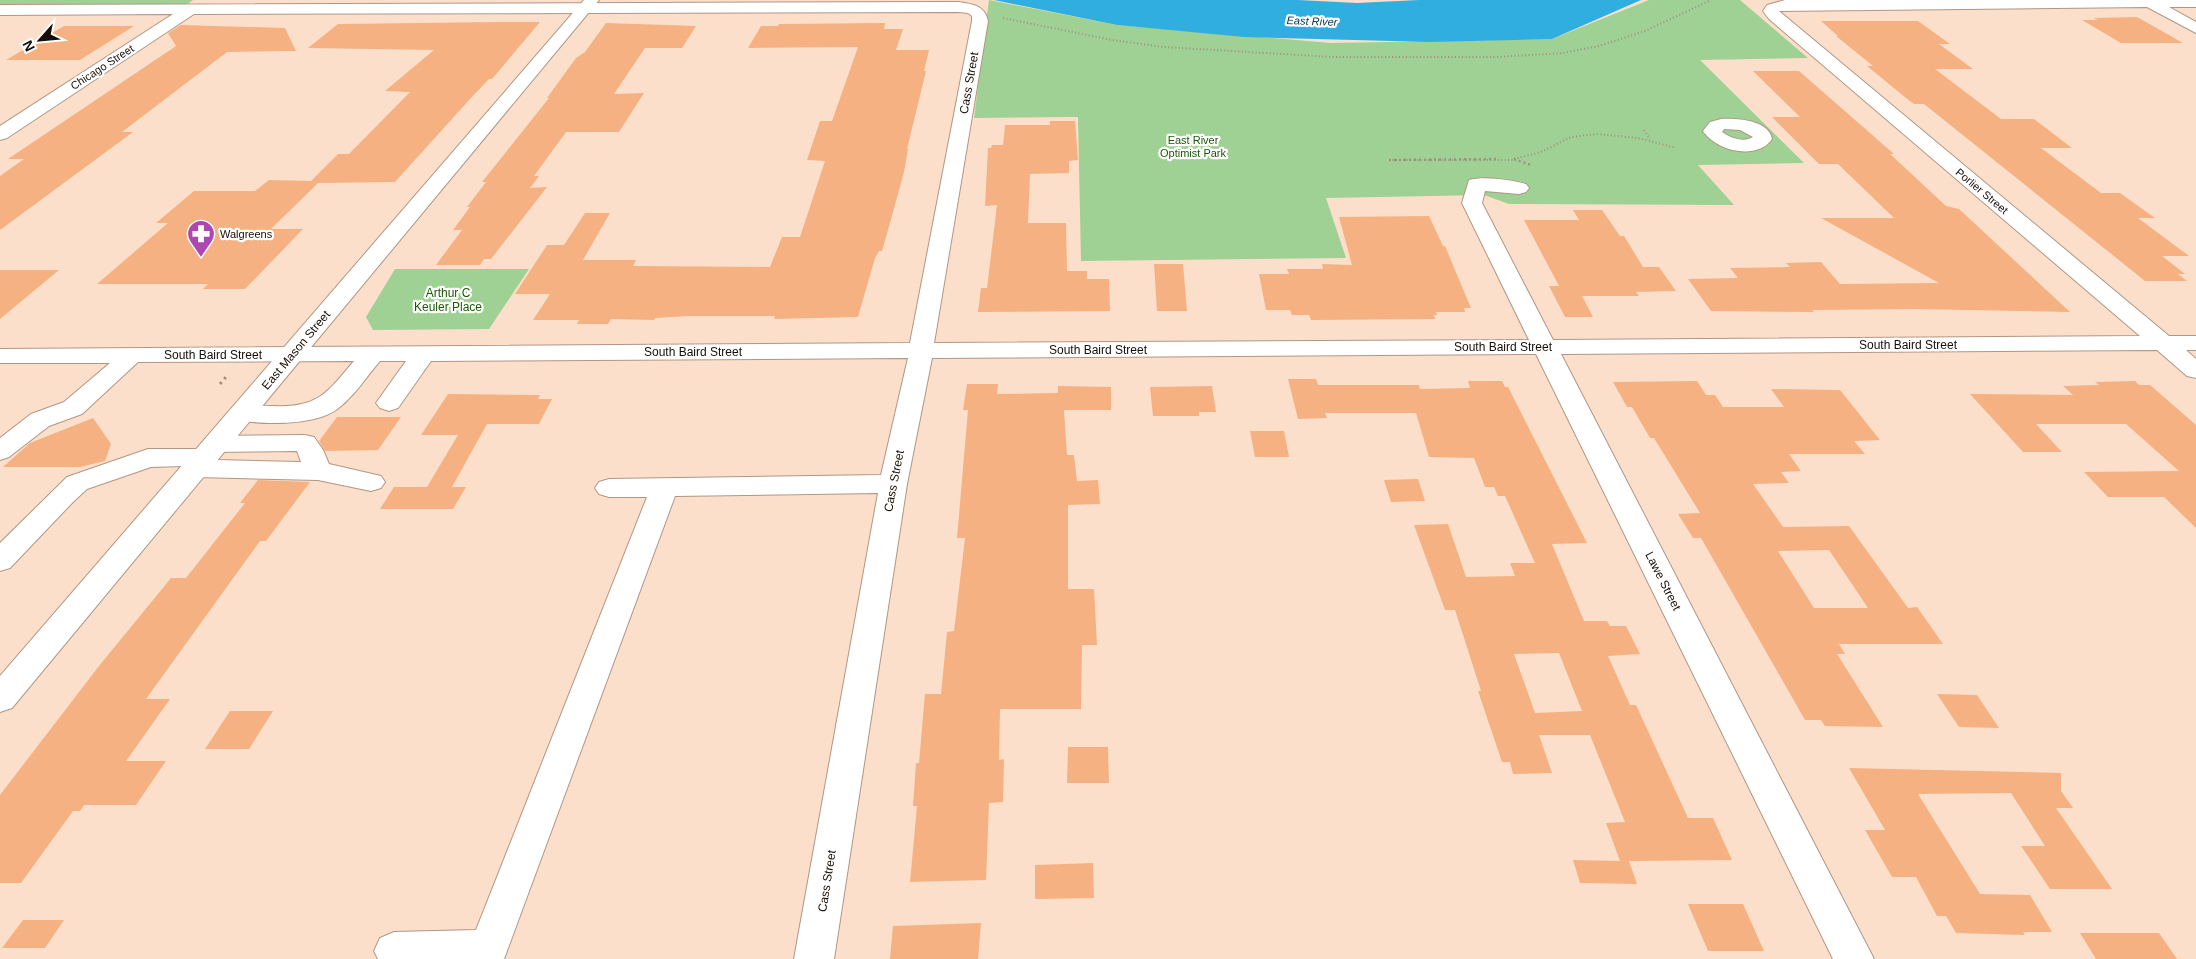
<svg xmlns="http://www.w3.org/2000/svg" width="2196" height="959" font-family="Arial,sans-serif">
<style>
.green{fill:#9fd094}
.water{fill:#31aee0}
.building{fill:#f5b181;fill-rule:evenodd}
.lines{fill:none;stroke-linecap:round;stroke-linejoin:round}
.minor-casing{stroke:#b19684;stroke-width:2}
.major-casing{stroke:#b19684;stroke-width:2}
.path-far2{stroke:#a48e80;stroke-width:2;stroke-dasharray:1 2.5;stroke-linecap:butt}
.path-far1{stroke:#a48e80;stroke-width:2.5;stroke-dasharray:2 3;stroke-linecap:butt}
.path{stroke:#a48e80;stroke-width:3;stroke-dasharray:2.5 4;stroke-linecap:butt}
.minor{fill:#fff;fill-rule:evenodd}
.major{fill:#fff;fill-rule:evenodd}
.labels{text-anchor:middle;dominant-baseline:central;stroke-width:4.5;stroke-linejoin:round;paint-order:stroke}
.far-water-label{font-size:11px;font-style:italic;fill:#003448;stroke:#fff}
.far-street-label{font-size:11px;fill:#160d07;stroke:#fff}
.far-park-label{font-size:11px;fill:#1a5805;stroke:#fff}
.far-poi-label{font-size:11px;fill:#160d07;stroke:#fff;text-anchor:start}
.street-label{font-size:12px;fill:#160d07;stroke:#fff}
.park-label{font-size:12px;fill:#1a5805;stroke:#fff}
</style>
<rect width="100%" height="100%" fill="#fcdfcb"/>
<path class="green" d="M0 0H193L185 6 0 7Z
M989 0 1117 25 1331 43 1552 39 1649 0H1740L1808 58 1700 60 1804 163 1698 165 1734 205 1509 204 1484 195 1326 198 1346 258 1081 261 1078 117 974 118Z
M395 269H529L489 329 373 330 366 317Z"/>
<path class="water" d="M994 0H1298L1357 3 1419 0H1641L1552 39 1429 42 1244 37 1117 25Z"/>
<path class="building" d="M2137 17 2183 43H2121L2082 20H2098L2093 18Z
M1821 21H1918L1950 44H1939L1973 69H1935L2001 119H2034L2072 148H2041L2101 193H2120L2155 218H2138L2189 256H2162L2185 274H2178L2187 281H2145L1924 104H1914L1906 98 1867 66H1873L1836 36H1838Z
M500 22H540L492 79H489L470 99 395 182 318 183 271 229H303L245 289H203L208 284H97L168 223H156L194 191H255L269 180 311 181 338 154H349L410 92 385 91 434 50 308 48 338 24Z
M606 23 696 26 682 48H645L614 94 644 93 619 132H566L534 176H539L530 188 547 187 491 259H484L480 265H436L462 230H453L470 207H467L486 182H482L549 98H547L576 58 585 52Z
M885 23 884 29H903L896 50H929L924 71H926L907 149H908L904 172 890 223 882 251H879L875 258 858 317 774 319 775 316H689L655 318 654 320 611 319 608 324H577L579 320H533L550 294H515L547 245H564L585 213H610L583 260H636L633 266 770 267 782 237H800L825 161 807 160 820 121H832L858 47 748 48 761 26H778L779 24Z
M181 25 285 28 296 51 227 52 122 132H133L0 230V176L24 159H8L176 46 168 33Z
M64 26H134L80 60H6Z
M1753 71H1799L1894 154H1890L1946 206 1959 209 2070 312 1917 309 1812 310 1814 312 1711 311 1688 279 1738 278 1730 268 1790 267 1786 263 1821 262 1840 284 1939 283 1821 218H1894L1838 164H1819L1772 117H1800Z
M1050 121H1075L1078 160 1069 161V173L1030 174 1028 223H1066L1067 271H1087V279H1109L1110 311 978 312 981 288H987L997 205 985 206 988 148H991L992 145H1003L1005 125H1050Z
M1573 210H1602L1620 236H1624L1643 267H1659L1676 291 1636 292 1639 296H1582L1593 317H1565L1549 286H1559L1524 220H1579Z
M1429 216 1443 246H1445L1471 308H1464L1465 312H1436L1437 315H1434L1435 319 1311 320 1309 315H1292L1290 310H1266L1259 274H1289L1287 269H1323L1322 264 1352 265 1339 217Z
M1154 264H1183L1187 311H1157Z
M0 270H59L0 319Z
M1288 379H1316L1318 385H1419L1420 389 1470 388 1468 381H1502L1505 387H1508L1587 543 1552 544 1584 621H1607L1610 626H1626L1640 654 1608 656 1630 705H1636L1688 818H1713L1732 860 1629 861 1637 884 1580 883 1573 860 1620 861 1606 823 1625 822 1590 735H1539L1552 773 1513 774 1510 762H1502L1478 691H1481L1455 610H1445L1414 525 1448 524 1466 577 1515 576 1510 563H1535L1505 496H1498L1494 487H1485L1474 458 1429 457 1416 413H1325L1327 418 1298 419ZM1559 653 1582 711 1535 713 1514 654Z
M1697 381 1706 395H1715L1723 407H1784L1771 389 1840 390 1880 440 1854 441 1865 454H1789L1801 471 1781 472 1789 483 1753 484 1783 527 1849 526 1908 608 1917 607 1943 644H1839L1845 654H1837L1883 727 1825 726 1821 720H1805L1701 538H1693L1678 514 1700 513 1654 438H1650L1632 407H1627L1613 382ZM1829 550 1868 608H1814L1778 551Z
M2135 381 2139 385H2150L2196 425V528L2164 497H2108L2084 472 2179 471 2126 424H2036L2062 452H2023L1970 394 2073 395 2063 386 2099 385 2095 382Z
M967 384H998L997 394 1058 393V386L1111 387V410H1064L1067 455H1074L1077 481 1098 480 1100 504 1068 505V589H1094L1097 645H1082L1081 709H1000L999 760 1004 759 1003 802 989 803 986 880 910 882 917 806H913L916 763H919L925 694H941L947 632 954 631 965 538H957L968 410H963Z
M1212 386 1216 412H1199V416H1153L1150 387Z
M448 394 540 395 538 399H552L539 424H487L452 487H466L453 509H380L394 487H427L458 435H421Z
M337 417H401L378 450 325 451 319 441Z
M93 418 111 444 105 461 80 467H3L30 443Z
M1250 431H1284L1289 457H1255Z
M1418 479 1425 501 1391 502 1384 480Z
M258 480 310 482 266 541H260L146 699H170L126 761H166L136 805H84L80 811H73L21 883H0V795L99 666 171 578H186L245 503H240Z
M1937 694 1977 695 1999 728 1959 727Z
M230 711H273L249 749H205Z
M1068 747H1108L1109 783H1067Z
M1849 768 2061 773V791L2073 808H2056L2112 889H2050L2021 846H2045L2011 793 1918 794 1980 894 2030 895 2052 932H2023L2025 935 1956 933 1946 916H1937L1916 877H1892L1865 830H1885Z
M1093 863 1094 898 1035 899V865Z
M1688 904H1743L1764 951H1708Z
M23 920H64L45 948H2Z
M981 923 978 959H890L893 926Z
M2080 933H2159L2177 959H2096Z"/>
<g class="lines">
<defs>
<path id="minor" d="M1785 0H2196V7H2169L2196 22V33L2147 7 1779 11 2169 336H2196V350H2186L2196 359V378L2187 376 2157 350 1561 354 1874 959H1833L1536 354 932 358 907 484 834 959H794L878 493 675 496 504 959H378L374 951 380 938 394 932 476 930 647 497H609L599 494 595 488 599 482 609 479 881 475 908 358 431 361 398 408 389 411 380 408 376 403 406 361H380C366 377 354 397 336 410 313 426 260 425 234 419L230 413 234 407C247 404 260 406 273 406 318 408 327 393 354 361L138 362 82 414 49 426 9 457 0 460V438L31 414 64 402 110 363H0V349L910 343 972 21V16L968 13 958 12 194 14 7 138 0 140V126L173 14 0 15V5L958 2C972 4 985 5 988 21L934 343 1529 340 1462 203 1469 180C1485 176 1510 180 1526 184L1529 188 1526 192 1519 194 1485 191 1482 203 1553 340 2140 336 1769 19 1763 11 1767 5Z
M1721 119C1736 118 1769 120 1772 139 1757 161 1716 151 1703 131L1710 122ZM1724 129 1740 130 1753 137C1743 143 1731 138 1722 132Z
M305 435 314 437 323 450 329 464 381 476 385 482 381 488 371 491 318 480 196 477 186 474 182 468 184 466 151 467 87 489 73 502 10 568 0 571V543L67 477 148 449H206L203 444 207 438 216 436ZM297 451 301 462 217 460 218 457 215 452Z"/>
<path id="major" d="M584 0H599L12 708 0 712V676Z"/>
</defs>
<use href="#minor" class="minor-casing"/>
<use href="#major" class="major-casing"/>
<path class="path-far2" d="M1003 18 1112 40 1164 47 1333 57H1496L1563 53 1599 46 1645 31 1711 0
M1644 130 1650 139
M1514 159 1541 152 1571 137 1597 134 1638 138 1676 148
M1389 160H1518"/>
<path class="path-far1" d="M1514 159 1531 165
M1389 160 1499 159"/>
<path class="path" d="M220 384 226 377"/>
<use href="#minor" class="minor"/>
<use href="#major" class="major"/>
</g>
<defs>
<symbol id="pharmacy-pin" viewBox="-11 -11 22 30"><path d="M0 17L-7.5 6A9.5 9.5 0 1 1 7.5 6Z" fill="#ac49b0" stroke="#fff"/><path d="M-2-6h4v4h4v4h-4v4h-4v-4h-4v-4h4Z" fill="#fff"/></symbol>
</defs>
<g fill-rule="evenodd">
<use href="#pharmacy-pin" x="185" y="218" width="32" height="43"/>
</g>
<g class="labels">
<g class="far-water-label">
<text transform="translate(1312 21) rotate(2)">East River</text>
</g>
<g class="far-street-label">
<text transform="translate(102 67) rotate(-33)">Chicago Street</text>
<text transform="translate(1982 191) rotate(40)">Porlier Street</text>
</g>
<g class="far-park-label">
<text x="1193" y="140">East River<tspan x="1193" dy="13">Optimist Park</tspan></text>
</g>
<g class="far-poi-label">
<text x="220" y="234">Walgreens</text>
</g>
<g class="street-label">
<text transform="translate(969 83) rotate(-80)">Cass Street</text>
<text x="1908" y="345">South Baird Street</text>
<text x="1503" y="347">South Baird Street</text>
<text transform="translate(296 350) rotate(-50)">East Mason Street</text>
<text x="1098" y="350">South Baird Street</text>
<text x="693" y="352">South Baird Street</text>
<text x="213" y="355">South Baird Street</text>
<text transform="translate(894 481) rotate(-79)">Cass Street</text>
<text transform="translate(1663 581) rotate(63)">Lawe Street</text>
<text transform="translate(827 881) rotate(-81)">Cass Street</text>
</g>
<g class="park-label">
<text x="448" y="293">Arthur C<tspan x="448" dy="14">Keuler Place</tspan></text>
</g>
</g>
<g transform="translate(40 40) rotate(243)" stroke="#ffffff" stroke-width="4" paint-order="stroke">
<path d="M0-4L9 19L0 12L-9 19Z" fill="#160d07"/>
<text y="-8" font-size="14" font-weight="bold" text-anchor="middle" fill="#160d07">N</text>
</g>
</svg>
